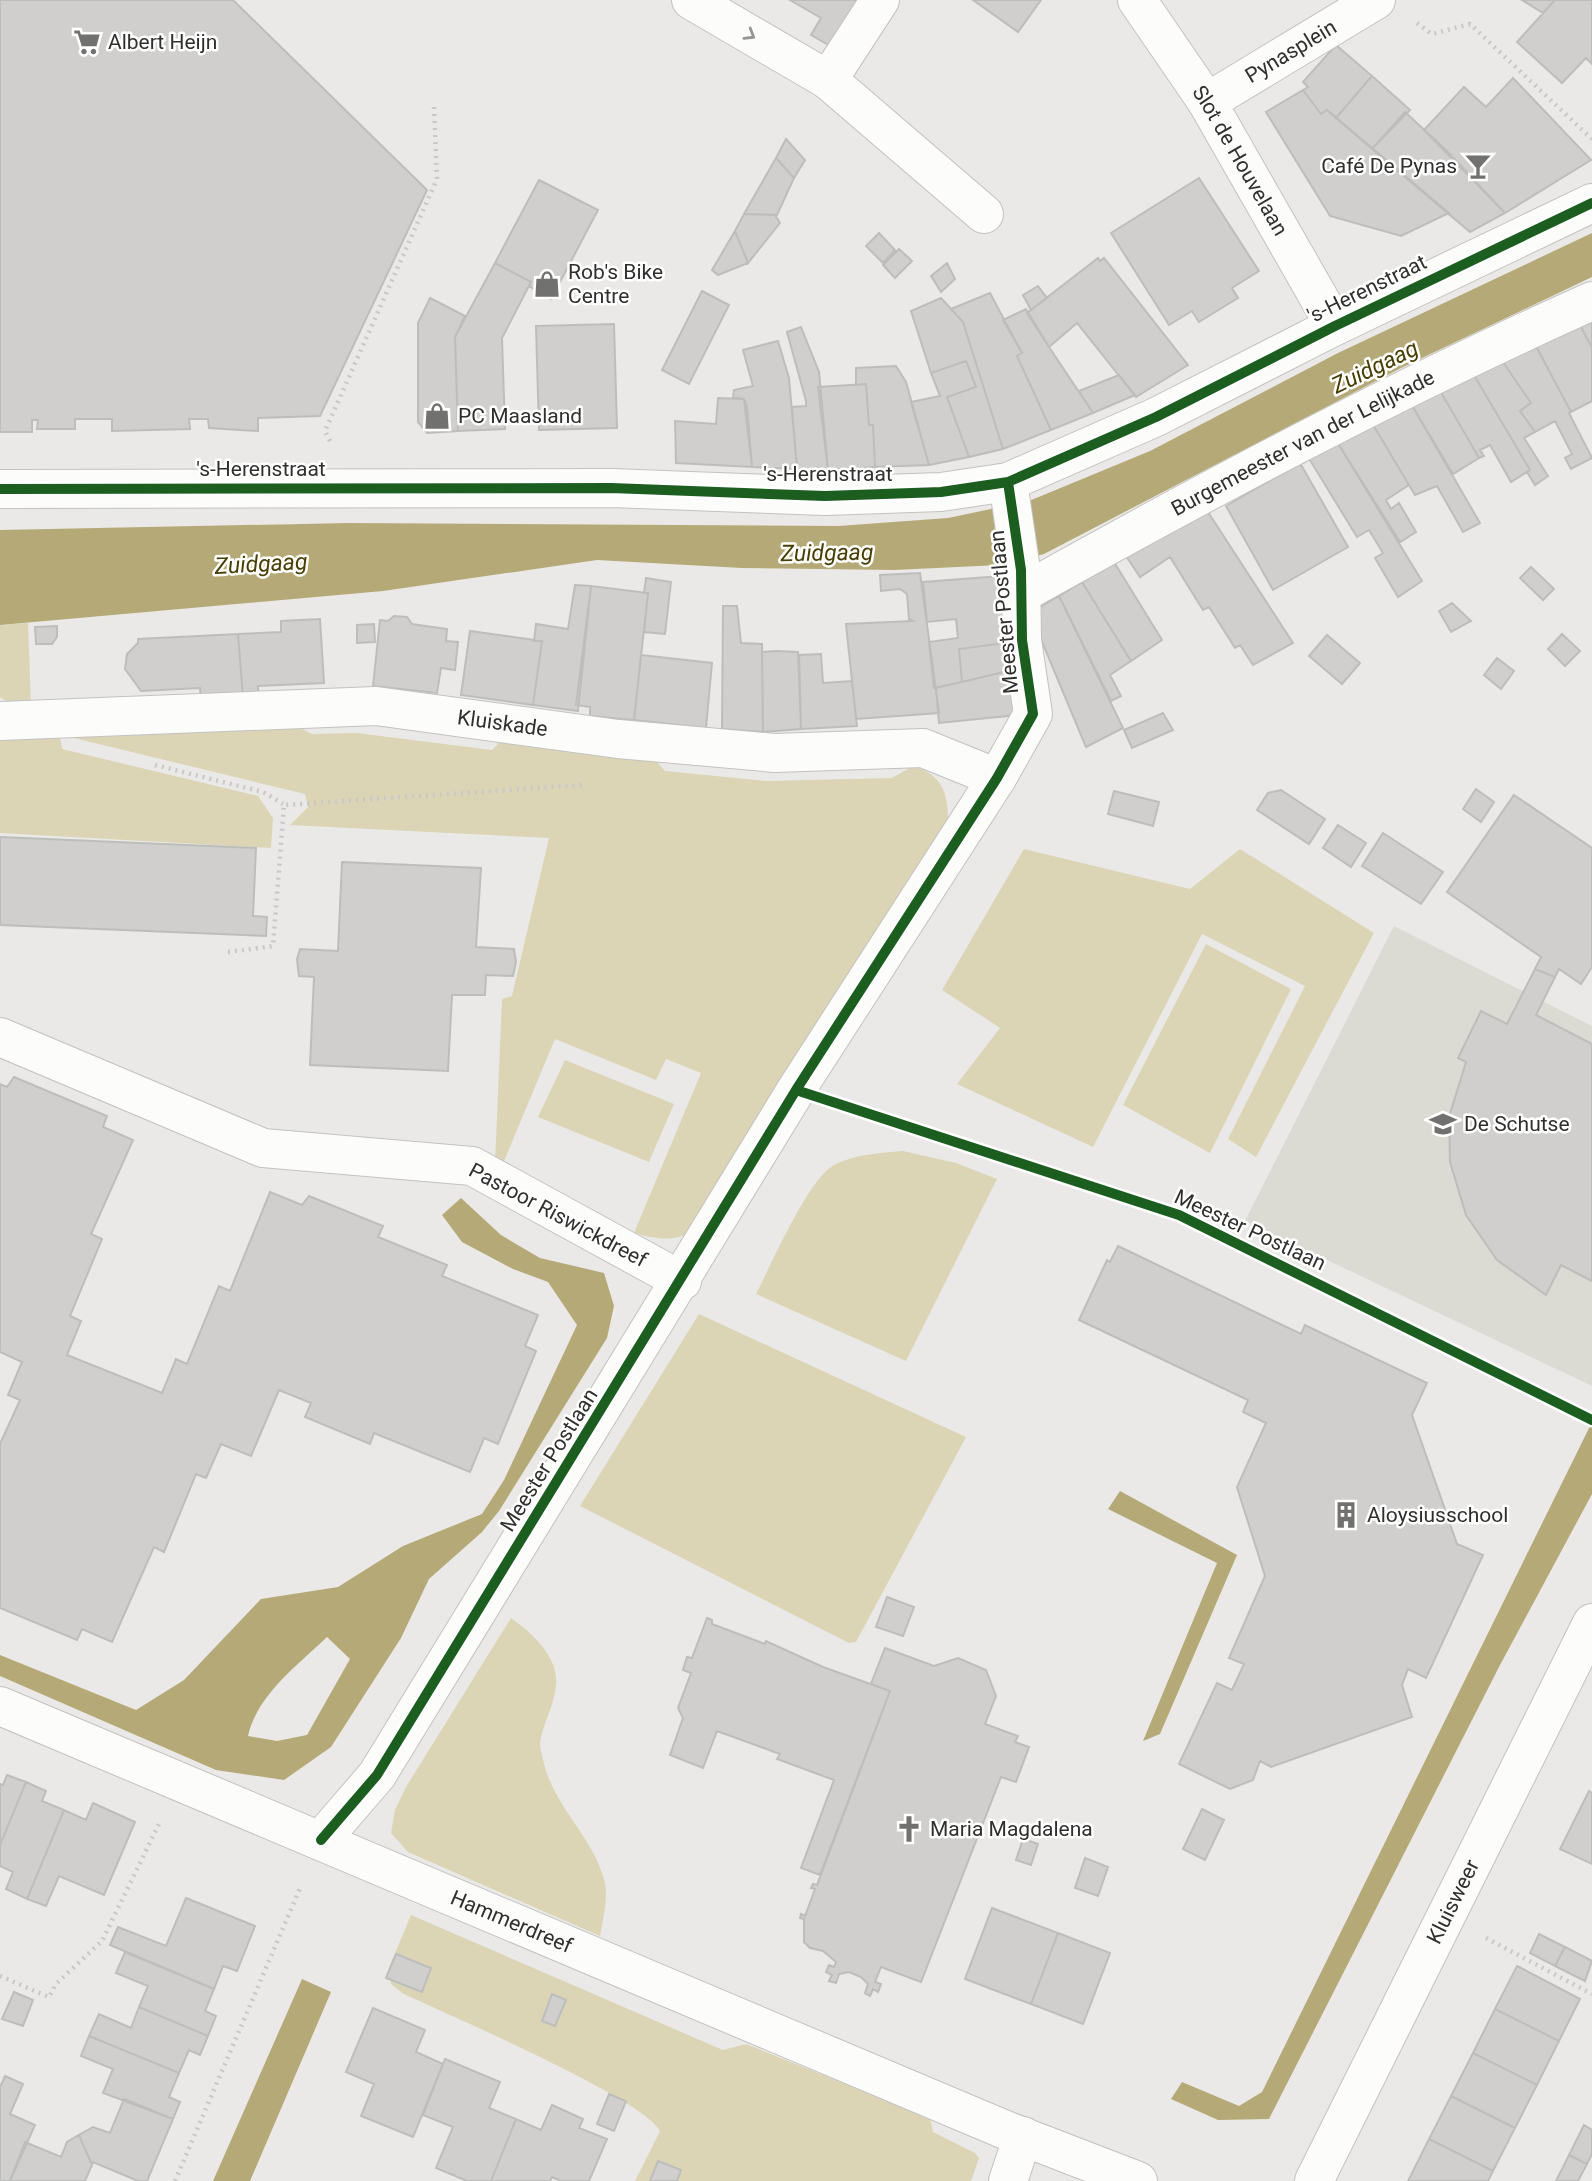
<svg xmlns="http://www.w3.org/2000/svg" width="1592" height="2181" font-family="Roboto,sans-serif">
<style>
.built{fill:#dcdbd3}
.green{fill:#dbd5b6}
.water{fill:#b5aa77;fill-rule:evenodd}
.building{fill:#d0cfce;stroke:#bdbdbc;stroke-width:2}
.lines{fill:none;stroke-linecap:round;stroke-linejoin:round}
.minor-casing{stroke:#c3c2c1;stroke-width:40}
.path{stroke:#c8c8c7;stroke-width:4.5;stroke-dasharray:2 5;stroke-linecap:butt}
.minor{stroke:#fcfcfb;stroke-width:38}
.cycleway-casing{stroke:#fff;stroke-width:15}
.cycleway{stroke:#1b5e20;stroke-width:10}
.oneway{stroke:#969694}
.labels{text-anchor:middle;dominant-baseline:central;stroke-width:5;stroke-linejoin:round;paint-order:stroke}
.poi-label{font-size:21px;fill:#30302e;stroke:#fff;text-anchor:start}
.street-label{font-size:21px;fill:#30302e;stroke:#fff}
.water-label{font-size:23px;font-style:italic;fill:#4a3f02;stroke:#fff}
</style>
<rect width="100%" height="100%" fill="#eae9e7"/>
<path class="built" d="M1394 926 1592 1026V1386L1245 1221Z"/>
<path class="green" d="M28 623 31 707H14L0 697V625Z
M297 726 312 734 357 733 492 750 504 738 652 756 665 771 766 781 892 778 913 766C941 774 948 792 948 819L692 1232C672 1242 656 1239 634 1233L701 1073 666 1059 656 1080 555 1039 502 1166 495 1163 502 999 512 996 549 838 290 825 308 807 305 794 74 738 72 730Z
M59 732 62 749 258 796 273 818 271 848 0 833V738Z
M1024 849 1190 889 1240 849 1374 933 1256 1157 1228 1139 1305 986 1202 934 1093 1147 957 1084 1000 1028 942 990Z
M1206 944 1291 989 1210 1153 1123 1105Z
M565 1060 674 1104 649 1162 538 1117Z
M903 1151 956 1163 997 1179 906 1361 756 1294C771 1265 808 1179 834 1165 856 1154 879 1153 903 1151Z
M699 1314 966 1437 856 1642 849 1643 580 1506Z
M511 1618C527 1630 542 1642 551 1660 566 1690 544 1715 540 1743 540 1749 543 1758 544 1764 555 1808 595 1839 605 1883 608 1899 603 1920 600 1936L408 1852 391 1833 395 1810 406 1787Z
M411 1915 723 2050 746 2044 930 2118 933 2132 975 2153 979 2158 971 2181H635L660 2131C645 2099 446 2014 402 1993L391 1984 388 1970Z"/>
<path class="water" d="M1592 233V277L1401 368 1044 554 1000 565 894 570 742 568 597 560 383 591 0 625V530L349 523 838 526 948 518 1029 501 1150 451 1338 353Z
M461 1198 501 1235 540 1258 604 1273 614 1306 607 1338 499 1511 482 1532 429 1579 401 1638 331 1747 284 1780 216 1770 0 1676V1655L136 1710 184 1680 261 1599 338 1587 403 1546 482 1514 504 1480 577 1325 548 1282 513 1269 462 1242 442 1215ZM327 1637 350 1659 307 1735 277 1741 248 1736C257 1695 298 1665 327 1637Z
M1592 1422V1494L1500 1665 1269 2119 1218 2120 1171 2099 1182 2082 1239 2106 1262 2092Z
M1120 1491 1237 1555 1160 1734 1143 1741 1217 1563 1108 1509Z
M302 1979 331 1992 250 2181H213Z"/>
<path class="building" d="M0 0H233L427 190 320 416 258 418V431L209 428 208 419H189L190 429 112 431V419H75V429H37L38 420H32V432H0Z
M790 0H867L837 50 811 35 821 18Z
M973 0H1041L1018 32Z
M1522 0H1555L1543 13Z
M1555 0H1592V64L1586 58 1562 83 1517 42Z
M1336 45 1372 76 1336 118 1327 110 1321 114 1303 90 1308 87 1303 82Z
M1372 76 1410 110 1372 149 1336 118Z
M1513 78 1591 160 1505 213 1424 130 1464 87 1486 107Z
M1303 90 1321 114 1327 110 1449 213 1401 236 1330 216 1266 112Z
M1405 112 1446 150 1505 213 1470 232 1372 149Z
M786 139 805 160 794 178 776 158Z
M776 158 794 178 777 215 744 214Z
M1199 178 1259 271 1232 288 1238 298 1199 322 1192 311 1169 325 1111 233Z
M539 180 598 210 551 299 529 286 531 282 495 263Z
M744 214 775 215 780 223 748 263 735 231Z
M735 231 748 263 718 275 712 270Z
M879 233 895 250 883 263 866 246Z
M899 249 912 261 895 278 883 265Z
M1098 258 1100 261 1104 258 1188 365 1136 397 1077 323 1049 347 1027 313Z
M495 263 531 282 502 338 505 429 458 431 455 337Z
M947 263 955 279 941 292 931 276Z
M1038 286 1047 298 1031 310 1023 295Z
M702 291 729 305 689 384 662 370Z
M990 293 1022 353 1017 356 1051 430 1003 449 963 322 951 309Z
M430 298 465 316 455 337 458 431 427 433 418 422V323Z
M941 298 963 322 1003 449 969 457 947 397 976 387 966 361 931 373 911 311Z
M1026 309 1049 347 1093 413 1051 430 1017 356 1022 353 1003 320Z
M1592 311V348L1579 323Z
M1579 323 1592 348V401L1571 412 1535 344Z
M614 324 617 428 539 430 536 326Z
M801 327 819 372 828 470 797 469 792 407 806 406V401L787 332Z
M1531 337 1571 412 1569 413 1592 458 1571 469 1565 458 1572 454 1555 421 1535 432 1520 411 1531 403 1496 352Z
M778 341 789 378 797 469 752 467 747 407 744 399 733 398 734 390 753 386 743 350Z
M1496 352 1531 403 1520 411 1535 432 1524 438 1548 476 1535 485 1527 472 1530 470 1468 365Z
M966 361 976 387 947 397 969 457 929 465 911 402 940 396 931 373Z
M1468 365 1530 470 1511 482 1490 445 1480 450 1484 456 1479 458 1435 382Z
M896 366 906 382 929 465 875 467 873 425H869L866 384 856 385V368Z
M1119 375 1135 395 1093 413 1079 391Z
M1435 382 1479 458 1453 474 1407 397Z
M866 384 869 425H873L875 467 828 470 818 387Z
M1407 397 1480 523 1463 532 1437 486 1415 495 1369 418Z
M718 398 744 399 752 467 676 463 675 421 716 424Z
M1369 418 1409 485 1386 500 1391 509 1399 503 1416 532 1400 542 1334 437Z
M1334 437 1422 581 1398 597 1375 558 1383 553 1369 530 1357 537 1305 452Z
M1300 463 1348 547 1273 590 1226 506Z
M1206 509 1293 643 1253 665 1240 645 1235 648 1209 607 1203 610 1170 557 1140 577 1126 556Z
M1114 562 1162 640 1131 661 1082 582Z
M1531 567 1554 589 1543 600 1520 578Z
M920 573 939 713 856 719 846 624 913 621 909 619 907 594 900 589 881 591 880 575Z
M1001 576 1005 643 959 649 962 682 934 688 929 642 958 638 956 619 927 622 923 582Z
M646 578 671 582 665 634 644 632 648 593H644Z
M1082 582 1131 661 1110 675 1121 696 1111 701 1059 596Z
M575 585 591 586 578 711 533 705 542 641H534L536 624 568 629Z
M591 586 648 593 634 720 590 716V707L576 705Z
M1059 596 1123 728 1086 747 1030 613Z
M1452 603 1471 621 1451 632 1439 611Z
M723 606H737L741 643 762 644 763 732 722 729Z
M394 616 407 617 412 624 447 629 446 641 458 642 455 670 441 668 437 693 373 686 380 620 388 621Z
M320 619 324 683 258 686V696L243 697 238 634 281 632V621Z
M374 624 375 642 357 643V625Z
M57 626V637L52 644H36L35 627Z
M470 631 542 641 533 705 461 695Z
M238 634 243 697 201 699 200 688 141 691 125 669 127 654 138 643V639Z
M1562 634 1580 651 1565 666 1548 649Z
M1327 635 1360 663 1342 684 1309 656Z
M1005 643 1012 670 962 682 959 649Z
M776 651 798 652 801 729 763 732 762 652Z
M821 654 823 683 852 681 857 726 801 729 799 655Z
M641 655 712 663 706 728 634 720Z
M1497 658 1514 671 1501 689 1484 675Z
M1012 670 1018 715 939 723 936 688Z
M1163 713 1173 730 1132 748 1124 730Z
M1476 789 1494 802 1481 822 1463 809Z
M1281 790 1325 819 1309 844 1257 810 1268 793Z
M1114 791 1159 802 1153 826 1108 814Z
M1514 795 1592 848V967L1581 984 1559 969 1555 977 1535 969 1541 957 1447 892Z
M1338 825 1366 843 1351 867 1323 848Z
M1383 833 1443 872 1421 904 1362 866Z
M0 837 256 848 253 916 267 917 266 936 0 925Z
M342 862 481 868 476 947 514 949 516 962 513 976 486 975 485 995H452L448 1071 310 1065 314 977 299 976 297 959 300 949 338 951Z
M1535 969 1555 977 1536 1015 1592 1044V1281L1561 1265 1546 1295 1497 1260 1466 1215 1450 1162 1449 1117 1466 1062 1458 1058 1481 1011 1507 1024Z
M14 1077 107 1116 103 1127 133 1140 91 1234 102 1239 70 1316 81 1321 67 1355 162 1393 176 1359 187 1364 219 1286 230 1291 270 1192 302 1205 309 1196 383 1226 378 1237 447 1265 442 1276 538 1315 525 1346 536 1351 498 1444 484 1438 470 1472 374 1433 370 1444 305 1417 311 1403 279 1390 251 1456 221 1444 206 1478 196 1474 164 1552 154 1547 112 1642 82 1629 77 1640 0 1608V1444L20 1400 8 1395 22 1362 0 1352V1084L7 1087Z
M1118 1246 1301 1334 1305 1325 1427 1383 1412 1415 1457 1544 1483 1555 1426 1678 1408 1669 1402 1685 1412 1717 1271 1767 1260 1761 1253 1780 1230 1789 1179 1764 1217 1683 1232 1690 1244 1664 1229 1658 1265 1576 1237 1487 1266 1423 1243 1412 1248 1400 1079 1320 1107 1260 1110 1262Z
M887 1597 914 1607 903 1636 876 1627Z
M707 1618 712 1620V1624L765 1644 766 1641 823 1667 890 1691 820 1875 801 1868 834 1780 777 1759 780 1754 717 1731 703 1768 670 1755 683 1718 678 1708 691 1673 683 1670 687 1657 692 1658Z
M885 1648 934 1666 958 1658 986 1670 996 1696 985 1724 1018 1736 1015 1742 1029 1747 1016 1782 1001 1777 921 1982 881 1967 875 1982 881 1984 878 1992 873 1989 870 1996 865 1993 868 1984 861 1977 849 1972 839 1974 836 1983 829 1981 832 1975 826 1972 829 1965 834 1967 836 1962 823 1951 810 1948 804 1942V1919L800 1918 801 1914 805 1916 815 1889 811 1888 813 1884 817 1885 890 1691 871 1684Z
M7 1775 26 1782 0 1845V1784L3 1785Z
M26 1782 46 1791 42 1801 64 1810 27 1899 6 1889 13 1872 0 1866V1845Z
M1589 1791 1592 1793V1864L1560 1849Z
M93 1803 135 1822 104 1895 59 1876 46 1906 27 1899 64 1810 86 1820Z
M1202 1809 1224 1820 1205 1860 1183 1849Z
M1023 1839 1038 1844 1031 1865 1016 1860Z
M1085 1858 1108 1867 1098 1896 1075 1888Z
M186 1898 255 1926 237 1971 223 1966 214 1989 110 1945 118 1927 166 1946Z
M992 1908 1058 1933 1031 2004 965 1979Z
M1058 1933 1110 1953 1083 2024 1031 2004Z
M1539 1934 1565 1947 1555 1966 1530 1953Z
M1565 1947 1592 1961 1585 1981 1555 1966Z
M125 1952 214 1989 205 2011 216 2016 208 2036 139 2007 148 1986 116 1973Z
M396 1954 431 1968 422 1992 386 1978Z
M1517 1966 1580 1999 1559 2041 1495 2009Z
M14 1992 33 2000 23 2026 2 2019Z
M552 1994 566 2000 555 2026 542 2021Z
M139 2007 208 2036 200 2055 189 2050 179 2073 89 2036 99 2014 131 2028Z
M373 2008 425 2030 416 2052 443 2064 413 2137 361 2116 374 2084 346 2072Z
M1495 2009 1559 2041 1537 2085 1473 2053Z
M89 2036 179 2073 169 2097 180 2102 173 2119 103 2093 113 2069 81 2056Z
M1473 2053 1537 2085 1515 2128 1451 2096Z
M445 2059 500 2082 489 2108 516 2119 491 2181H467L436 2168 453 2127 423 2115Z
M5 2076 23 2084 10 2114 35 2125 10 2181H0V2087Z
M609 2094 626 2101 614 2131 597 2124Z
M1451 2096 1515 2128 1493 2171 1429 2139Z
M124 2099 173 2119 147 2181H138L93 2162 92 2165 79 2135 93 2127 110 2133Z
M552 2105 583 2119 579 2128 607 2139 589 2181H561L552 2177 550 2181H491L516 2119 541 2130Z
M1584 2125 1592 2130V2154L1587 2164 1569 2155Z
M79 2135 92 2165 85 2181H10L25 2142 61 2157 67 2142Z
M1429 2139 1493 2171 1488 2181H1408Z
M1569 2155 1587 2164 1578 2181H1556Z
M658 2161 681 2170 677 2181H650Z"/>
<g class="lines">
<defs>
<g id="minor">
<path d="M691 0 828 80 880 0"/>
<path id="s1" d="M1137 0 1207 102 1335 326"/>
<path d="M828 80 984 214"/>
<path id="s2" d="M1207 102 1376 0"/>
<path d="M0 489 611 488 825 496 941 492 1008 482 1156 417 1335 326 1592 203"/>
<path id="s3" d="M1019 595C1207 490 1396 389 1592 301"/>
<path id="s4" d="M0 721 376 706 618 739 775 753 923 748 997 778"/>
<path d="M0 1037 263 1148 472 1166 682 1281"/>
<path id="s5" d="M0 1706 1003 2129 1138 2181"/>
<path d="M321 1840 377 1775 796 1090 997 778 1033 714 1022 640 1021 570 1008 482"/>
<path d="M1008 2181 1023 2136"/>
<path id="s6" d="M1314 2181 1592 1623"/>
</g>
</defs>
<use href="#minor" class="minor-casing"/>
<path class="path" d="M1417 23 1432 34 1470 24 1592 139
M330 441 325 431 437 179 434 107
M155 765 263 792 283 804
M228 952 273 946 284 805 582 785
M1486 1938 1592 1994
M0 1976 49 1997 56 1984 102 1941 159 1824
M175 2181 301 1886"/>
<use href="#minor" class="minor"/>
<defs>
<path id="cycleway" d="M0 489 611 488 825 496 941 492 1008 482 1156 417 1335 326 1592 203
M796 1090 1179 1215 1592 1420
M321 1840 377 1775 796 1090 997 778 1033 714 1022 640 1021 570 1008 482"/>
</defs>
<use href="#cycleway" class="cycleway-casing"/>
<use href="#cycleway" class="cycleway"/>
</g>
<defs><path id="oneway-chevron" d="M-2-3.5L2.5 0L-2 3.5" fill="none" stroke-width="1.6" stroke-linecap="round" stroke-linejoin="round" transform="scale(1.75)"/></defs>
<use class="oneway" href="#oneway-chevron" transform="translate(750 35) rotate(31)"/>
<defs>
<symbol id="supermarket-bare" viewBox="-9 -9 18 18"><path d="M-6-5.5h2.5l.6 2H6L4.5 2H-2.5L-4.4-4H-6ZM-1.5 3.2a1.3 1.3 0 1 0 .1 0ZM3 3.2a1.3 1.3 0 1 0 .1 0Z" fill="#71716f" stroke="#fff" stroke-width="2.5" paint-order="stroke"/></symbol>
<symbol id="bar-bare" viewBox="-9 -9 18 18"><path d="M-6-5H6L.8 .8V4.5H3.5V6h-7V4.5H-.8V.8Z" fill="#71716f" stroke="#fff" stroke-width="2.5" paint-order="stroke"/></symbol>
<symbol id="shop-bare" viewBox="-9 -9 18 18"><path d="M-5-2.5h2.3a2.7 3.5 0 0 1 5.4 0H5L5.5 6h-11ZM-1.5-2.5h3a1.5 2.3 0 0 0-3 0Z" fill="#71716f" stroke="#fff" stroke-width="2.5" paint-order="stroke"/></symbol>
<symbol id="school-bare" viewBox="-9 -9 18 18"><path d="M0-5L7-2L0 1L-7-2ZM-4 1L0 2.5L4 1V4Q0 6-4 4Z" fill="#71716f" stroke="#fff" stroke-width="2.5" paint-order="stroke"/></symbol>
<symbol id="building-bare" viewBox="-9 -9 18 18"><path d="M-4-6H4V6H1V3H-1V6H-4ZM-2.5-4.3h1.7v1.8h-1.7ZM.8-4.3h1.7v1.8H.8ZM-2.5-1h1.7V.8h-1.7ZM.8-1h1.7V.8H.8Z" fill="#71716f" stroke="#fff" stroke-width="2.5" paint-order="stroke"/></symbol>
<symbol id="church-bare" viewBox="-9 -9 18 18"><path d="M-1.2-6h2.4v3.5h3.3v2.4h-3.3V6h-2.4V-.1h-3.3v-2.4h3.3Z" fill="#71716f" stroke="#fff" stroke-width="2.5" paint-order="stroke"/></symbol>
</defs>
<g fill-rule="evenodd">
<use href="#supermarket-bare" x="68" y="23" width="38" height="38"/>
<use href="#bar-bare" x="1459" y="147" width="38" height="38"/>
<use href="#shop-bare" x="528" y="265" width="38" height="38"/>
<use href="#shop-bare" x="418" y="397" width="38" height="38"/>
<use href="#school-bare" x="1424" y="1105" width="38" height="38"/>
<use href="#building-bare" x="1327" y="1496" width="38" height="38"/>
<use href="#church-bare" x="890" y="1810" width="38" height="38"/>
</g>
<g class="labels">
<g class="poi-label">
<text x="108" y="42">Albert Heijn</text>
<text x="1457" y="166" text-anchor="end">Café De Pynas</text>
<text x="568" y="272">Rob's Bike<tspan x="568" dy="24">Centre</tspan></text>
<text x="458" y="416">PC Maasland</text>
<text x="1464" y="1124">De Schutse</text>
<text x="1367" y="1515">Aloysiusschool</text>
<text x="930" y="1829">Maria Magdalena</text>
</g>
<g class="street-label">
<text stroke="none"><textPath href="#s2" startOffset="98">Pynasplein</textPath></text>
<text stroke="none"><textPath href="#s1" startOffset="191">Slot de Houvelaan</textPath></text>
<text transform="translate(1367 289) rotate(-26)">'s-Herenstraat</text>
<text stroke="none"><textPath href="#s3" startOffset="322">Burgemeester van der Lelijkade</textPath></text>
<text x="261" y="469">'s-Herenstraat</text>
<text x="828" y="474">'s-Herenstraat</text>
<text transform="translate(1004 612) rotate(-95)">Meester Postlaan</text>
<text stroke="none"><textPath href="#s4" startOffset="504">Kluiskade</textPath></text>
<text transform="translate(558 1215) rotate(28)">Pastoor Riswickdreef</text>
<text transform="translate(1250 1230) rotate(25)">Meester Postlaan</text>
<text transform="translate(549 1460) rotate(-58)">Meester Postlaan</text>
<text stroke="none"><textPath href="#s6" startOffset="312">Kluisweer</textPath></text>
<text stroke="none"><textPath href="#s5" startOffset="555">Hammerdreef</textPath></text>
</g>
<g class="water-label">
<text transform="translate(1375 367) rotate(-26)">Zuidgaag</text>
<text transform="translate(827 553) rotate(-1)">Zuidgaag</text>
<text transform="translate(261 564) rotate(-3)">Zuidgaag</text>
</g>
</g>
</svg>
